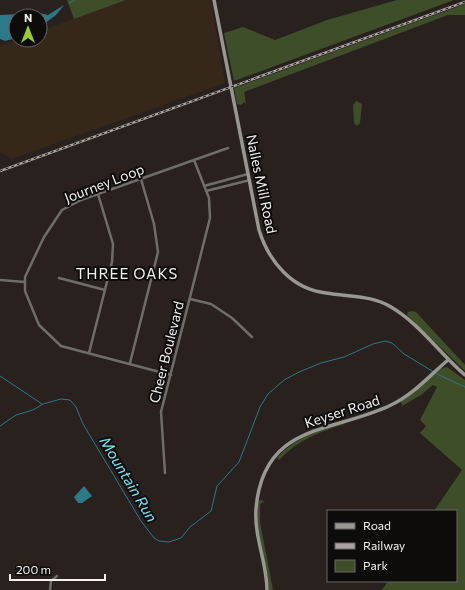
<svg xmlns="http://www.w3.org/2000/svg" width="465" height="590" font-family="Commissioner,sans-serif">
<style>
.industrial{fill:#35271a}
.green{fill:#3e4e29}
.water{fill:#2c7988}
.lines{fill:none;stroke-linecap:round;stroke-linejoin:round}
.stream{stroke:#2c7988;stroke-width:1}
.street{stroke:#6e6d6a;stroke-width:2.5}
.secondary{stroke:#989792;stroke-width:3.5}
.rail-casing{stroke:#a9a3a1;stroke-width:2.5}
.rail{stroke:#0e0c0a;stroke-width:1;stroke-dasharray:3;stroke-linecap:butt}
.labels{text-anchor:middle;dominant-baseline:central;stroke-width:4;stroke-linejoin:round;paint-order:stroke}
.street-label{font-size:14px;fill:#f4f0ee;stroke:#0e0c0a}
.neighbourhood-label{font-size:15px;letter-spacing:1px;fill:#f4f0ee;stroke:#0e0c0a}
.water-label{font-size:15px;font-style:italic;fill:#75e6fc;stroke:#0e0c0a}
</style>
<rect width="100%" height="100%" fill="#28211e"/>
<path class="industrial" d="M126 0H211L225 83 12 159 0 152V46L17 40H40V31Z"/>
<path class="green" d="M67 0H126L74 19Z
M397 0H454L234 81 224 33 243 27 275 40 327 20Z
M465 4V15H448L244 92 246 104 244 102 241 105 237 104 234 88Z
M356 101 362 104 360 123 357 126 354 123 353 105Z
M412 311 416 312 465 365V371L407 315 408 312Z
M447 367 465 380V590H382L388 581H456V511H434L462 470 420 433 426 426 420 420 437 387 433 385 421 395 402 406 401 402 442 368Z
M344 422 345 424C319 432 298 440 279 460L277 458C295 437 319 431 344 422Z
M259 500 265 501 260 504V522L273 590H269C268 560 253 530 259 500Z"/>
<path class="water" d="M64 5 56 15 40 27V16H16V38L5 41 0 39V15L39 13 48 15Z
M84 486 92 496 82 503H78L74 497Z"/>
<g class="lines">
<path class="stream" d="M69 3 75 0
M0 376 42 404
M0 426 16 415 33 410 43 404 61 399 70 400 76 407 83 424 141 521 154 538 159 541 169 542 181 538 190 527 211 511 217 486 239 462 260 407 268 394 284 380 299 372 321 363 344 357 373 344 385 341 392 343 404 354 437 374 465 387"/>
<path class="street" d="M204 186 248 174
M206 191 250 180
M59 278 105 290
M0 280 25 282
M190 299 211 304 232 318 252 337
M89 353 112 262 113 244 98 194
M130 363 158 252 154 224 141 179
M171 375 61 346 39 325 25 291V277L44 237 62 210 81 200 228 148
M165 473 161 412 210 218 209 198 194 160
M50 590 51 581 57 576"/>
<path class="secondary" d="M214 0 259 230C269 262 292 289 326 293 349 297 371 295 391 307 420 324 440 354 465 375
M267 590C267 563 254 537 256 509 263 422 334 433 391 405 413 395 430 375 448 360"/>
<defs>
<path id="rail" d="M0 171 465 2"/>
</defs>
<use href="#rail" class="rail-casing"/>
<use href="#rail" class="rail"/>
</g>
<g class="labels">
<g class="street-label">
<text transform="translate(104 183) rotate(-21)">Journey Loop</text>
<text transform="translate(262 184) rotate(78)">Nalles Mill Road</text>
<text transform="translate(166 352) rotate(-76)">Cheer Boulevard</text>
<text transform="translate(342 411) rotate(-18)">Keyser Road</text>
</g>
<g class="neighbourhood-label">
<text x="127" y="273">THREE OAKS</text>
</g>
<g class="water-label">
<text transform="translate(129 479) rotate(59)">Mountain Run</text>
</g>
</g>
<rect x="327" y="510" width="130" height="72" fill="#0e0c0a" stroke="#6a6765"/>
<rect x="335" y="523" width="20" height="6" fill="#989792" stroke="#6a6765"/>
<text x="363" y="530" font-size="12" fill="#f4f0ee">Road</text>
<rect x="335" y="543" width="20" height="6" fill="#a9a3a1" stroke="#6a6765"/>
<text x="363" y="550" font-size="12" fill="#f4f0ee">Railway</text>
<rect x="335" y="560" width="20" height="12" fill="#3e4e29" stroke="#6a6765"/>
<text x="363" y="570" font-size="12" fill="#f4f0ee">Park</text>
<g transform="translate(28 28)"><circle r="19" fill="#0e0c0a" stroke="#6a6765"/>
<path d="M0-3L7 15L0 10L-7 15Z" fill="#9bcb32"/>
<text y="-6" font-size="11" font-weight="bold" text-anchor="middle" fill="#f4f0ee">N</text>
</g>
<path d="M10 574v6h95v-6" fill="none" stroke="#f4f0ee" stroke-width="2"/>
<text x="16" y="574" font-size="12" fill="#f4f0ee" stroke="#0e0c0a" stroke-width="3" paint-order="stroke">200 m</text>
</svg>
